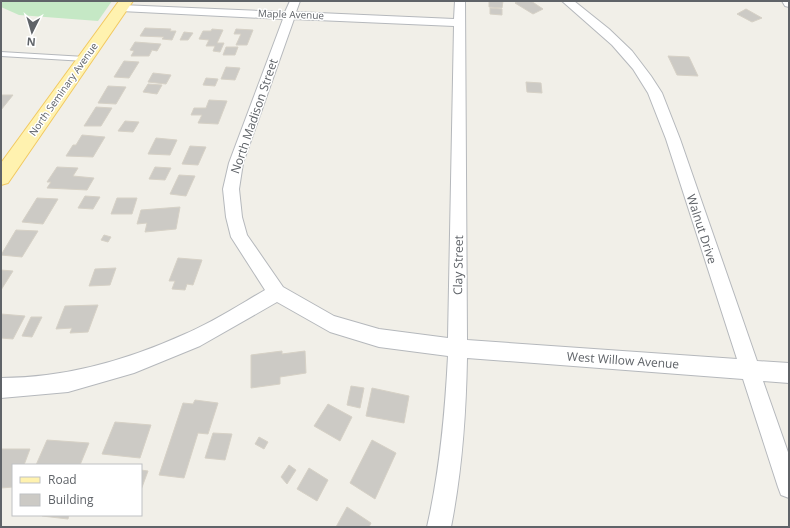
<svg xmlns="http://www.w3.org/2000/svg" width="790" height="528" font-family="'Open Sans',sans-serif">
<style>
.green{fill:#c5e8c5}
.building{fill:#cccac5;stroke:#d6d1c6}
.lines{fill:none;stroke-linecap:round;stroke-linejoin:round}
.lane-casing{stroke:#b5b8bc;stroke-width:2}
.street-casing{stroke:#b5b8bc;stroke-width:2}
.primary-casing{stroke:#f2c960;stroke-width:2}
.lane{fill:#fff;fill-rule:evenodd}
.street{fill:#fff;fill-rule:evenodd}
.primary{fill:#fff2af;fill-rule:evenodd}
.labels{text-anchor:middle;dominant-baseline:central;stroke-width:3;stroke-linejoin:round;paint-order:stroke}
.far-street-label{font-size:10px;fill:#5f6368;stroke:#fff}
.street-label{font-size:12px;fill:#5f6368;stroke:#fff}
</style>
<rect width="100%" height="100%" fill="#f1efe8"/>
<path class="green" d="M1 1H112L98 21 19 15 1 7Z"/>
<path class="building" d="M489 1H503L502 8 489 7Z
M518 1H531L543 9 533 14 515 3Z
M490 8 502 9V15L490 14Z
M746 9 762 18 752 22 737 14Z
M145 28 171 29 170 31H176L172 40 162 39 164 37 140 36Z
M212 29 223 30 217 43H224L220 52 213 51 215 46H206L209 40 199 39 203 31H211Z
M236 29 253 30 247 45H236L241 34H234Z
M184 32 193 33 188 40H180Z
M135 42 161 44 157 51 152 50 149 56H131L134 51 130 50Z
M226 47H238L235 55H223Z
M668 56 689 57 698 76 677 75Z
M124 61 139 62 129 78 114 77Z
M226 67 240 68 235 80 221 79Z
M153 73 171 75 166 84 148 82Z
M206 78 218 79 215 86 203 85Z
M526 82 541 83 542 93 527 92Z
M148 84 162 85 157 94 143 92Z
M108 86 126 87 116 104 98 103Z
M1 95H13L1 110Z
M209 100 227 101 218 124 198 123 202 115H191L194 108H206Z
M96 107 112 108 101 126H84Z
M125 121 139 122 133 132 118 131Z
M82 135 105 137 93 157 66 156 73 145H76Z
M156 138 177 140 170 155 148 154Z
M190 146 206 147 198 165 182 164Z
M57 167 78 168 73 176 94 178 87 190 47 188 51 182H47Z
M155 167 171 168 165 180 149 179Z
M179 175 195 176 186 196 170 194Z
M85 196 100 197 93 209 78 208Z
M37 198 58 199 43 224 22 222Z
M117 198H137L132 214H111Z
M180 207 176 229 145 232 147 223 137 224 141 210Z
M16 230 38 231 22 257 1 255Z
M104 235 111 237 108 242 101 240Z
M178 258 202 260 193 285 187 284 185 290 172 289 175 281H169Z
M116 268 110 285 89 286 95 269Z
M1 270 13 271 1 290Z
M98 305 88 332 70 333 72 328 56 329 65 306Z
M1 314 25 316 13 339 1 338Z
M31 317H42L32 337 22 336Z
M282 351V354L305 351 306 373 280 377V384L251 388V355Z
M351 386 364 388 360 408 347 405Z
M372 388 409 396 404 423 366 416Z
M195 400 218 403 208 434 198 433 184 478 159 475 183 403 193 404Z
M328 404 352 417 340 441 314 426Z
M115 422 151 425 140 458 102 454Z
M213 433 232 434 225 460 205 458Z
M259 437 268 442 264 449 255 444Z
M47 440 89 443 80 465H36Z
M372 440 396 453 375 499 350 483Z
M1 449H30L24 465H13V487L1 488Z
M289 465 296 470 287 484 281 477Z
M309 468 328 480 317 501 297 489Z
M141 470 148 471 141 490Z
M347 507 371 523 369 527H336Z
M42 515H69L68 519 42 516Z"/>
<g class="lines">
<defs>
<path id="lane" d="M1 52 85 57 88 59 85 61 1 56Z"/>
<path id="street" d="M290 1H300L296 12 454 19 455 1H465L467 340 737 359 666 139 648 93 633 69 612 45 562 1H574L609 29 632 51 651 76 662 93 680 139 757 361 789 363V383L763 381 789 455V498L781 495 778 487 743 379 467 358C466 415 462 471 451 527H427C440 470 445 414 448 356L379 347 330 332 277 302 200 346 134 373 68 392 1 398V378C64 378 128 360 185 334 213 322 239 305 265 290L231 237 226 217 223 189 229 163 283 19 121 11 115 8 121 5 285 12ZM294 19 454 26 448 338 379 329 334 316 283 287 247 235 242 217 239 189 243 163Z
M782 1H789V7L785 6Z"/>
<path id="primary" d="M119 1H133L8 183 1 185V163Z"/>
</defs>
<use href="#lane" class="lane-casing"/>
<use href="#street" class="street-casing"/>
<use href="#primary" class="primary-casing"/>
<use href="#lane" class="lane"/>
<use href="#street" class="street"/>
<use href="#primary" class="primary"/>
</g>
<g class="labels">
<g class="far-street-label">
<text transform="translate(291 14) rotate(2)">Maple Avenue</text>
<text transform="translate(63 89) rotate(-55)">North Seminary Avenue</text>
</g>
<g class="street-label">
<text transform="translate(254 116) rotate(-71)">North Madison Street</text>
<text transform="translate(702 229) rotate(72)">Walnut Drive</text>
<text transform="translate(458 265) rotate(-89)">Clay Street</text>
<text transform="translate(623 360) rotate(4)">West Willow Avenue</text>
</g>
</g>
<rect width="790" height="528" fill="none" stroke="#5f6368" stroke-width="4"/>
<rect x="12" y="464" width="130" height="52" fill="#ffffff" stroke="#bfc1c3"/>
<rect x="20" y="477" width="20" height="6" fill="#fff2af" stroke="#bfc1c3"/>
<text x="48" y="484" font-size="12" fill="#5f6368">Road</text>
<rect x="20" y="494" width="20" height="12" fill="#cccac5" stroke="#bfc1c3"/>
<text x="48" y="504" font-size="12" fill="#5f6368">Building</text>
<g transform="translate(32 32) rotate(185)" stroke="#ffffff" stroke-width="3" paint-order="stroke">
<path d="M0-3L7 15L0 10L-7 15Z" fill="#5f6368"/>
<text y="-6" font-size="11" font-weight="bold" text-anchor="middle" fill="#5f6368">N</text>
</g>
</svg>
